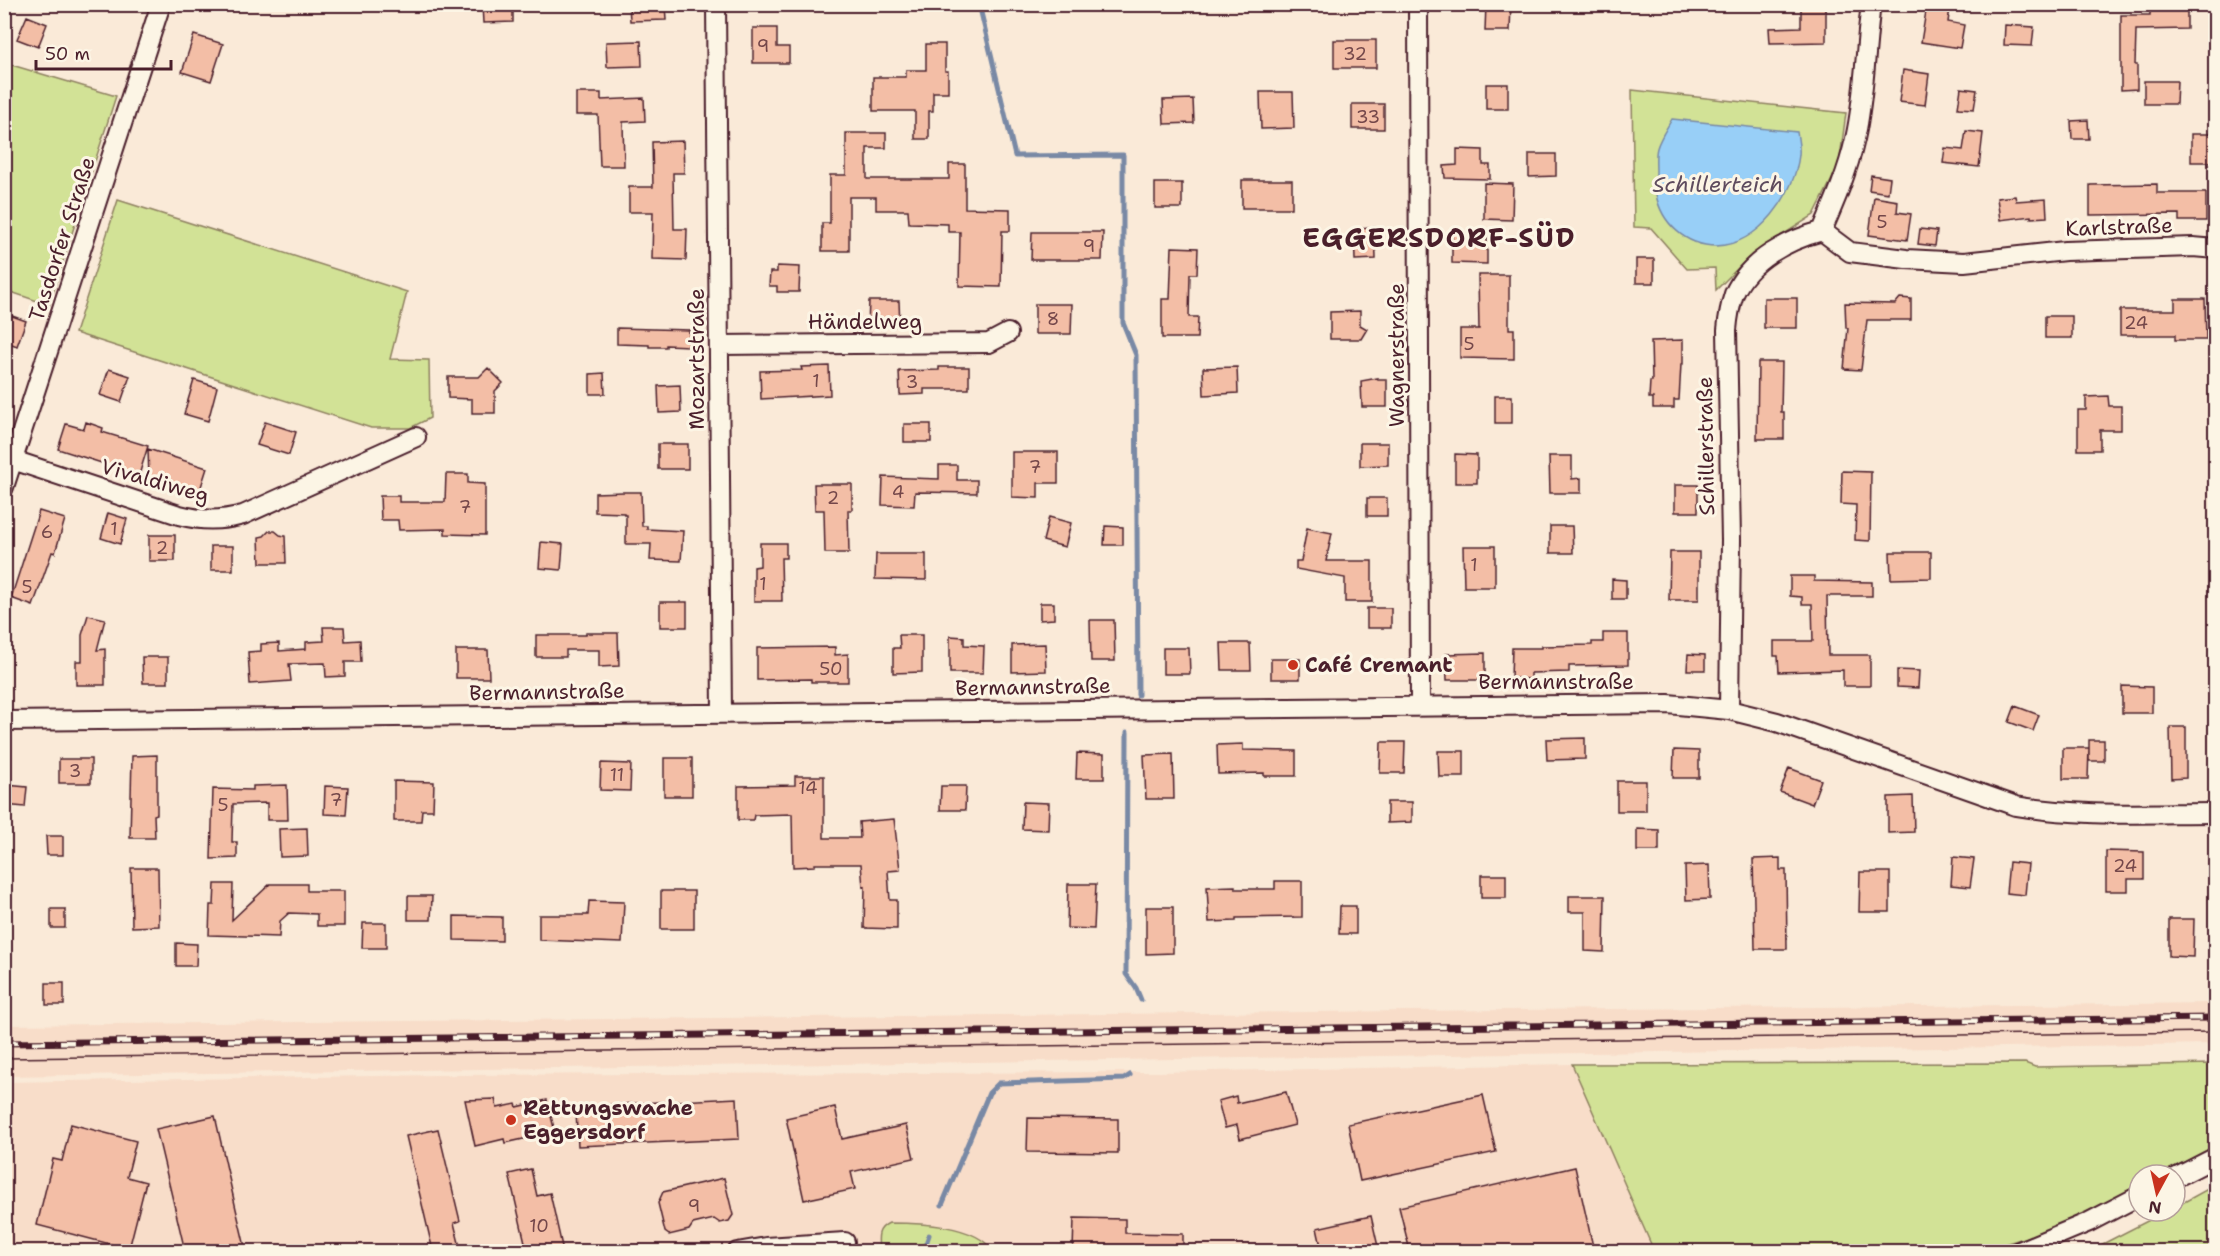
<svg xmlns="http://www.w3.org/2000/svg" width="2220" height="1256" font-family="'Shantell Sans',sans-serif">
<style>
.built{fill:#f8ddc9}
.green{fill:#d2e296;stroke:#8e8060;stroke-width:1.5}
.water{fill:#98cff7;stroke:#7989a5;stroke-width:1.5}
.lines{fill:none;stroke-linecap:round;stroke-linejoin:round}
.stream{stroke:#7989a5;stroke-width:5}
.building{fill:#f3bea6;stroke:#4a1f2b;stroke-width:1.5}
.minor-casing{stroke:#4a1f2b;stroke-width:22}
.minor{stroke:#fcf5e5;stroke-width:18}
.tram{stroke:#4a1f2b;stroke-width:1.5}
.rail-casing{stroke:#4a1f2b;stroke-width:7}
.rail{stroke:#fcf5e5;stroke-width:4.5;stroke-dasharray:14;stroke-linecap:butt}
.poi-dot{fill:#c8321e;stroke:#fcf5e5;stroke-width:2}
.labels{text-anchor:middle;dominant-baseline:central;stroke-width:6;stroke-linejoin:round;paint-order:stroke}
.number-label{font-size:18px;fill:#74474a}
.street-label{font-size:21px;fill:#4a1f2b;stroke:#fcf5e5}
.poi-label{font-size:21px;font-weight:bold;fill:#4a1f2b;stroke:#fcf5e5;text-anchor:start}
.water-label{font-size:22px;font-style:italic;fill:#5e4b5e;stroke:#fcf5e5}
.district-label{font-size:27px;font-weight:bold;letter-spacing:1.5px;fill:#4a1f2b;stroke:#fcf5e5}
</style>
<rect width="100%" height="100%" fill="#faead8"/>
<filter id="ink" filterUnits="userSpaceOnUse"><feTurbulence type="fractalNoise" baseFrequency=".0167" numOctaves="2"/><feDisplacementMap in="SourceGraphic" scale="12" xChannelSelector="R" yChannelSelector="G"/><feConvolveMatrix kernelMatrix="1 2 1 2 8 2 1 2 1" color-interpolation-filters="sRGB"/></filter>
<g filter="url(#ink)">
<path class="built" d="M2216 1003 2215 1044 4 1076 5 1025Z
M1572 1064 1656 1251H5L4 1082 438 1075 1158 1072Z"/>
<path class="green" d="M5 63 116 96 49 305 5 290Z
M1632 90 1846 113 1839 165 1814 215 1752 254 1716 290 1715 268 1687 269 1651 228 1634 227Z
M118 200 407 292 390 359 429 360 430 418 410 428H371L75 333Z
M2025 1063 2035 1067 2215 1064V1146L2160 1175H2139V1186L2049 1230 1982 1251H1654L1572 1064Z
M2215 1185V1251H2089L2167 1211H2175V1207Z
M889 1223C919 1223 975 1224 993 1251H879C878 1238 876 1229 889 1223Z"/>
<path class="water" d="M1672 119 1797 132C1798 139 1800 147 1799 155 1795 194 1759 245 1716 246 1686 246 1661 223 1656 194 1655 186 1656 178 1656 171 1656 164 1655 155 1657 148 1660 138 1667 128 1672 119Z"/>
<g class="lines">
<path class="stream" d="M979 4 1015 156 1123 155V323L1136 355 1138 695
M1127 732 1126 974 1136 988 1141 1000
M942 1205 989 1093 999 1083 1124 1079 1130 1075
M923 1252 929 1235"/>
</g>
<path class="building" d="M482 4H513V22L483 23Z
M629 4H665L666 20 630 21Z
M1486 4H1511L1510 31H1485Z
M2150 4H2187V29L2136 30 2135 65H2137V89L2121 90V15H2150Z
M1927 5 1950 8 1948 22 1964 25 1960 48 1921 42Z
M1826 6V42L1770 43 1769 28 1801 27V7Z
M27 16 47 24 38 47 17 39Z
M2005 25 2034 27 2032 46 2004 45Z
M753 28H777V47H789V63H753Z
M194 35 223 44 211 81 182 72Z
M1334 40H1376V68H1334Z
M641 41 642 66 607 67 606 42Z
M926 44H945V71H948V92H933V111H929V139H915V111H873V77H906V70H926Z
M1903 70 1929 74 1925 105 1899 102Z
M2144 81H2177L2176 104H2144Z
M1486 84H1508V109H1486Z
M1961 88 1977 90 1974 109 1958 108Z
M1260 92H1293L1294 128 1261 129Z
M576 93H601V100L644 98 645 121 623 122 624 166H600L598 115H576Z
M1193 99 1194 123 1164 124 1163 100Z
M1352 104H1384V129H1352Z
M2088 120 2089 139H2072L2071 121Z
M1966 131 1983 133 1979 167 1943 163 1945 148 1963 150Z
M846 133H886V148H867V179H949V164H965V208L1010 209V231H1002L1001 287 959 286 960 232H948V224L909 223 908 210H876V197H849V251H822V223H830V175H846Z
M2191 134H2216V162H2191Z
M683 141 684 173H673L674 229H687L686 260 652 259 653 212H629V187H653L652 142Z
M1457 149 1483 150V165H1490V179L1445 178 1444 166 1457 165Z
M1529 154H1556V176L1529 177Z
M1871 175 1890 178 1888 193 1869 190Z
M1242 180H1292V208H1242Z
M1155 183H1182V208H1155Z
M1484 183 1513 184 1512 220 1484 219Z
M2157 184V193H2206V221H2179V214L2090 215V185Z
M2015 196 2016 201 2046 199 2047 217 2031 218V216L2000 220 1997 198Z
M1874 197 1898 201 1897 212 1911 214 1907 240 1869 235Z
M1375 227 1376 259 1355 260 1354 228Z
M1920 229 1937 231 1935 246 1918 244Z
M1032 232H1103L1102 260H1031Z
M1452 233 1487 234V264L1452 263Z
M1172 247 1198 248 1197 274H1190L1189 317H1198L1197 338H1162V299H1170Z
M1636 259H1654V283H1636Z
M777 266 800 267 799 292H777V286H769L770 272H777Z
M1478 275H1509V329H1514V359L1460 358V329H1479Z
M1764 298H1797V328H1764Z
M1900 298 1911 299V320H1867L1861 370 1844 369 1848 328H1846L1845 303 1895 304Z
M2175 299H2205L2206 340H2175V335H2120V310H2175Z
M869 301H899L900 326H868Z
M1035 304H1072L1071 334H1035Z
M1360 311V325L1367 329 1361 339H1330V312Z
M4 313 26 321 17 346 4 341Z
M2045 316H2072V338H2045Z
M617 328 689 330V346L666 345V347H649V345L617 344Z
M1683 340V364H1681L1679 400H1674V408H1653V398H1649L1650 381H1652L1651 341Z
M1758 362H1782L1781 412H1784V439H1757Z
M829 366 830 395 761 399 760 371 802 370 801 367Z
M939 367H969V389H924V394L900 395 899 371 939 370Z
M1237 367 1238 393 1204 395 1203 368Z
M488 368 503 383 495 391V413H472V399L448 398V377H479Z
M109 369 130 376 121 402 100 395Z
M604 373 605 394H590V374Z
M1378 378V380H1387V407H1362L1361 381Z
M194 380 217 387 208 421 184 414Z
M680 385 681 412 659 413 658 386Z
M1495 396H1512V423H1495Z
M2108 396 2109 406H2121V430H2100V450H2078V410H2086V397Z
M86 422 103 428 102 432 148 446 139 475 58 449 66 424 84 429Z
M265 422 296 432 289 455 257 445Z
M904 424H931V442H904Z
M1360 443H1388V465L1360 466Z
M658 444H688V469H658Z
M148 449 207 468 199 493 149 478Z
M1012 452H1058V483H1038V498L1012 497Z
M1455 454 1477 455V483H1455Z
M1549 456H1572V479L1581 478V493H1550Z
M939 465H957V480H977V493L915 492 914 506 882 505 883 477 939 479Z
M1842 471 1871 472 1870 541 1855 540 1856 505 1841 504Z
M446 474H468V483L485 484V535L445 534V529L399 530 398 520H381L380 496H399V502H445Z
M814 484H852V510H848L849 553H825L824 510H815Z
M1675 485H1698V512H1675Z
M624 492H641L642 526H647V529L683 531 681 561 650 560 651 544H626V515H624V513L595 512V493Z
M1367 498H1387V516H1367Z
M39 511 65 519 55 553 52 552 33 606 11 598Z
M108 513 127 519 120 544 101 538Z
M1049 517 1071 523 1065 547 1043 541Z
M1105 526 1123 527V545H1104Z
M1550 526H1572L1573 553H1550Z
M1307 528 1332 533 1326 561H1372V602H1345V578L1296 569V561H1301Z
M269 531H275L280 535 285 536 286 563H260L259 537 264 536Z
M149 535H175V561H149Z
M541 542 563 544 561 570 539 568Z
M760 543H786V558H781L782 601H754V567L760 566Z
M211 546H233V570H211Z
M1463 546H1495V587H1464Z
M1670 552H1699V600H1669Z
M1890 552H1931V578L1891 579Z
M876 554H926V580L875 579Z
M1790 576H1814V581L1872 582V596H1827L1828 655H1870V686H1843V670L1779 672 1778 656H1774V641H1813L1812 604H1802V597L1790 596Z
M1612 579 1626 580V599H1612Z
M660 602H687V627H660Z
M1040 603H1054V619L1040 620Z
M1367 608H1391V628H1367Z
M88 615 105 619 97 650 105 649V685H76V661H82V635Z
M1090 620H1114L1115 661H1091Z
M323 627H344L345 641 360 640 361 662H345V676L326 677 325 663 289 664 291 681 250 684 248 652 261 651V644L279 643V651L306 649V642L324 641Z
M586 633H618L619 666 599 667V650H566V657H536V635H586Z
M1603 633H1628V665L1569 666V672L1531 673V679L1511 678 1512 648H1542V646L1592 645V642H1603Z
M899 635H922V672L893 673V648H900Z
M950 636 964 637V645L984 646 983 673H950Z
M1221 643H1250L1251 670H1222Z
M1045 644 1046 671 1012 672V645Z
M835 647V655L848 654V682H811V679L757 680V648Z
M1163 648H1189L1190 674H1163Z
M456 650H488L489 678H456Z
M1485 653V680H1447L1446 654Z
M1688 654 1705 655V670H1687Z
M142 657H168V683H143Z
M1271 659H1300V679H1271Z
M1897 670 1919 671 1918 688 1897 687Z
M2122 686 2152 687V713H2122Z
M2015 706 2039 715 2033 731 2009 722Z
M2170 727H2186V778L2171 779Z
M1585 738V759L1547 760 1546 739Z
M2089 740H2104V761H2089Z
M1381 742H1405L1404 773H1380Z
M1243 744V750L1296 751V776H1264V773L1218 774 1217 745Z
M2063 748H2089L2088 779H2063Z
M1674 750 1699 751V778H1673Z
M1438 751H1464V777H1439Z
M1077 753 1104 754V779H1076Z
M1173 754 1174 799H1146L1144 755Z
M157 755V814L154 815 155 838H130L132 756Z
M664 758H692V796H664Z
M59 759H91V783H59Z
M601 763 631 764 630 791 600 790Z
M1789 768 1821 780 1812 804 1780 792Z
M795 776H824V838H860L859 822 894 819 900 870 888 871 890 900H897V929L864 928 865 886 863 887 861 864H815V866L793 867 792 814 754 815 753 820H738V786L795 785Z
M394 781 434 782 433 810H422L421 821H394Z
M1617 781H1646V811H1617Z
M6 785 27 787 25 807 4 805Z
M287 785 288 820H267V803L233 804 232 842H237V858L211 859 213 789 253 790V786Z
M325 786 348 787 346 815 324 814Z
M941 786H966L965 810H940Z
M1913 796 1914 832 1888 833V797Z
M1023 802 1049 803 1048 830 1022 829Z
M1387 802H1412V822L1387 823Z
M307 828 308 856 280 857 279 829Z
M1637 829 1659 830V851H1637Z
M46 836H63V855H47Z
M2106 851 2144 852V879H2128V891H2106Z
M1953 857 1974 859 1970 887 1951 885Z
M1780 858V870H1786L1787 949H1755L1753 859Z
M2009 862 2028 864 2025 895 2006 893Z
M1709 865 1710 899 1686 900 1685 866Z
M131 868H158L159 926 132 927Z
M1860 872H1890V912H1859Z
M1481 875H1506V898H1481Z
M1275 881H1302V917L1236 918V921L1209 922 1207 887 1235 886V889H1275Z
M215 884H233L232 920 270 884H307V891H344V926H317V914L289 913 280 921 279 937 209 935 210 905H214Z
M1068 884H1096L1094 929 1067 928Z
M661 891H694V929H661Z
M408 896H432L431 920H408Z
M1569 896H1605L1604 952 1585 951V912H1569Z
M589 901 624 902 622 943 539 940V915H588Z
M1340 906H1356V934H1339Z
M1146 907H1173V953L1146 954Z
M51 909H65V928H51Z
M454 916 502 917V941L454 940Z
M2169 919H2194L2193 957 2169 956Z
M363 923H386V948H362Z
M176 943 197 944 196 966H176Z
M46 983H64V1005H46Z
M1286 1092 1295 1125 1240 1139 1237 1125 1225 1128 1218 1101 1236 1096 1237 1103Z
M1483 1095 1496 1152 1360 1181 1348 1124Z
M737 1098 739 1139 578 1146 576 1113H583V1106Z
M495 1099 497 1108 516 1104 517 1107 547 1100 555 1132 505 1143 504 1139 475 1146 465 1100Z
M835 1107 842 1139 906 1125 914 1158 851 1172 855 1189 804 1200 786 1118Z
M215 1116 236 1209 246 1251H185L156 1129Z
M1028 1118 1118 1119V1153L1027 1152Z
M71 1124 136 1141 127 1177 146 1182 129 1249 37 1225 53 1159 62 1161Z
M438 1129 460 1221 454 1223 461 1251H433L406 1136Z
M1575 1167 1594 1251H1410L1399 1207Z
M531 1169 537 1196 550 1193 563 1251H527L509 1174Z
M724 1178 733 1215 729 1221 720 1223 714 1219 693 1224 689 1230 669 1235 665 1232 658 1203 663 1192Z
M1371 1216 1379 1251H1322L1317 1228Z
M1074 1218 1125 1219V1233L1183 1234V1251H1073Z"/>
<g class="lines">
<defs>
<path id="minor" d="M716 4 722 713
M1418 4 1420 705
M1822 231 1850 252 1906 259 1964 262 2065 251 2193 247 2216 249
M1822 231C1835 201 1848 171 1855 139 1865 95 1865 49 1871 4
M720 345 989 343 1008 333
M13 460 179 515C202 521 220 521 243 515L416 437
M4 487 161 4
M1729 710 1731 540 1727 330C1728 318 1730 306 1734 294 1749 260 1788 240 1822 231
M4 721 1668 704 1729 710 1777 722 2016 806C2081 817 2149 813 2216 813
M2175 1178 2216 1157
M737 1252 766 1247 845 1242
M2017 1252 2089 1222 2139 1196"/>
</defs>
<use href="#minor" class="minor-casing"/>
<use href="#minor" class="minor"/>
<path class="tram" d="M4 1058 2216 1032"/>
<defs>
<path id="rail" d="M4 1043 2216 1018"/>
</defs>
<use href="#rail" class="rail-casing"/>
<use href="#rail" class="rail"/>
</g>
</g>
<g class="poi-dot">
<circle cx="1293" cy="665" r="6"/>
<circle cx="511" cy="1120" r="6"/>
</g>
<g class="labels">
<g class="number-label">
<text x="763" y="46">9</text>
<text x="1355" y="54">32</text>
<text x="1368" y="117">33</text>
<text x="1882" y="222">5</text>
<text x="1089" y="246">9</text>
<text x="1053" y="319">8</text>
<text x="2136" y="323">24</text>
<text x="1469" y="344">5</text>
<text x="816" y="381">1</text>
<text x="912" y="382">3</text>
<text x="1035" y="467">7</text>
<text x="898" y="492">4</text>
<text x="833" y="498">2</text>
<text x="465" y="507">7</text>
<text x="114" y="529">1</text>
<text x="47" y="532">6</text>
<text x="162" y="548">2</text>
<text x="1474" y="565">1</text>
<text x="763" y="584">1</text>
<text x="27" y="587">5</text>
<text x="831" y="669">50</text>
<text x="75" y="771">3</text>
<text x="617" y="775">11</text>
<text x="808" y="788">14</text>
<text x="336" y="800">7</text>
<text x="223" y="805">5</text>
<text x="2125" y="866">24</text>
<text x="694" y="1206">9</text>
<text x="539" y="1226">10</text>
</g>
<g class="street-label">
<text transform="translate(2119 227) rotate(-2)">Karlstraße</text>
<text transform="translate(62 239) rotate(-72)">Tasdorfer Straße</text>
<text x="865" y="322">Händelweg</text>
<text transform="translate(1397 355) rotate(-90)">Wagnerstraße</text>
<text transform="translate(697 359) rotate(-90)">Mozartstraße</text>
<text transform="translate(1706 446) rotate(-91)">Schillerstraße</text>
<text transform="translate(155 481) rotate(16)">Vivaldiweg</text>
<text x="1556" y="682">Bermannstraße</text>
<text transform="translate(1033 687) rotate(-1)">Bermannstraße</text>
<text transform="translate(547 692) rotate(-1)">Bermannstraße</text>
</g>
<g class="poi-label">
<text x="1305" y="665">Café Cremant</text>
<text x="523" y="1108">Rettungswache<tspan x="523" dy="24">Eggersdorf</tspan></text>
</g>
<g class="water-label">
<text x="1718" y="184">Schillerteich</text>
</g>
<g class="district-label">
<text x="1439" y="237">EGGERSDORF-SÜD</text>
</g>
</g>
<rect width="2220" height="1256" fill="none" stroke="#fcf5e5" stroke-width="24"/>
<rect x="12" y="12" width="2196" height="1232" fill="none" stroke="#4a1f2b" stroke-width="2" filter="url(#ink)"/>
<g transform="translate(2157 1193) rotate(188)"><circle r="28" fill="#fcf5e5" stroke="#b59f9b" stroke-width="1.5"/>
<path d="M0-4.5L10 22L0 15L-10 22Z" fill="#c8321e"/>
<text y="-9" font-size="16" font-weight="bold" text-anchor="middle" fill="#4a1f2b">N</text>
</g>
<path d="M36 60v9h135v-9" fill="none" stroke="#4a1f2b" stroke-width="3"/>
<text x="45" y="60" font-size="18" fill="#4a1f2b" stroke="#fcf5e5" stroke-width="4.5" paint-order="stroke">50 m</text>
</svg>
